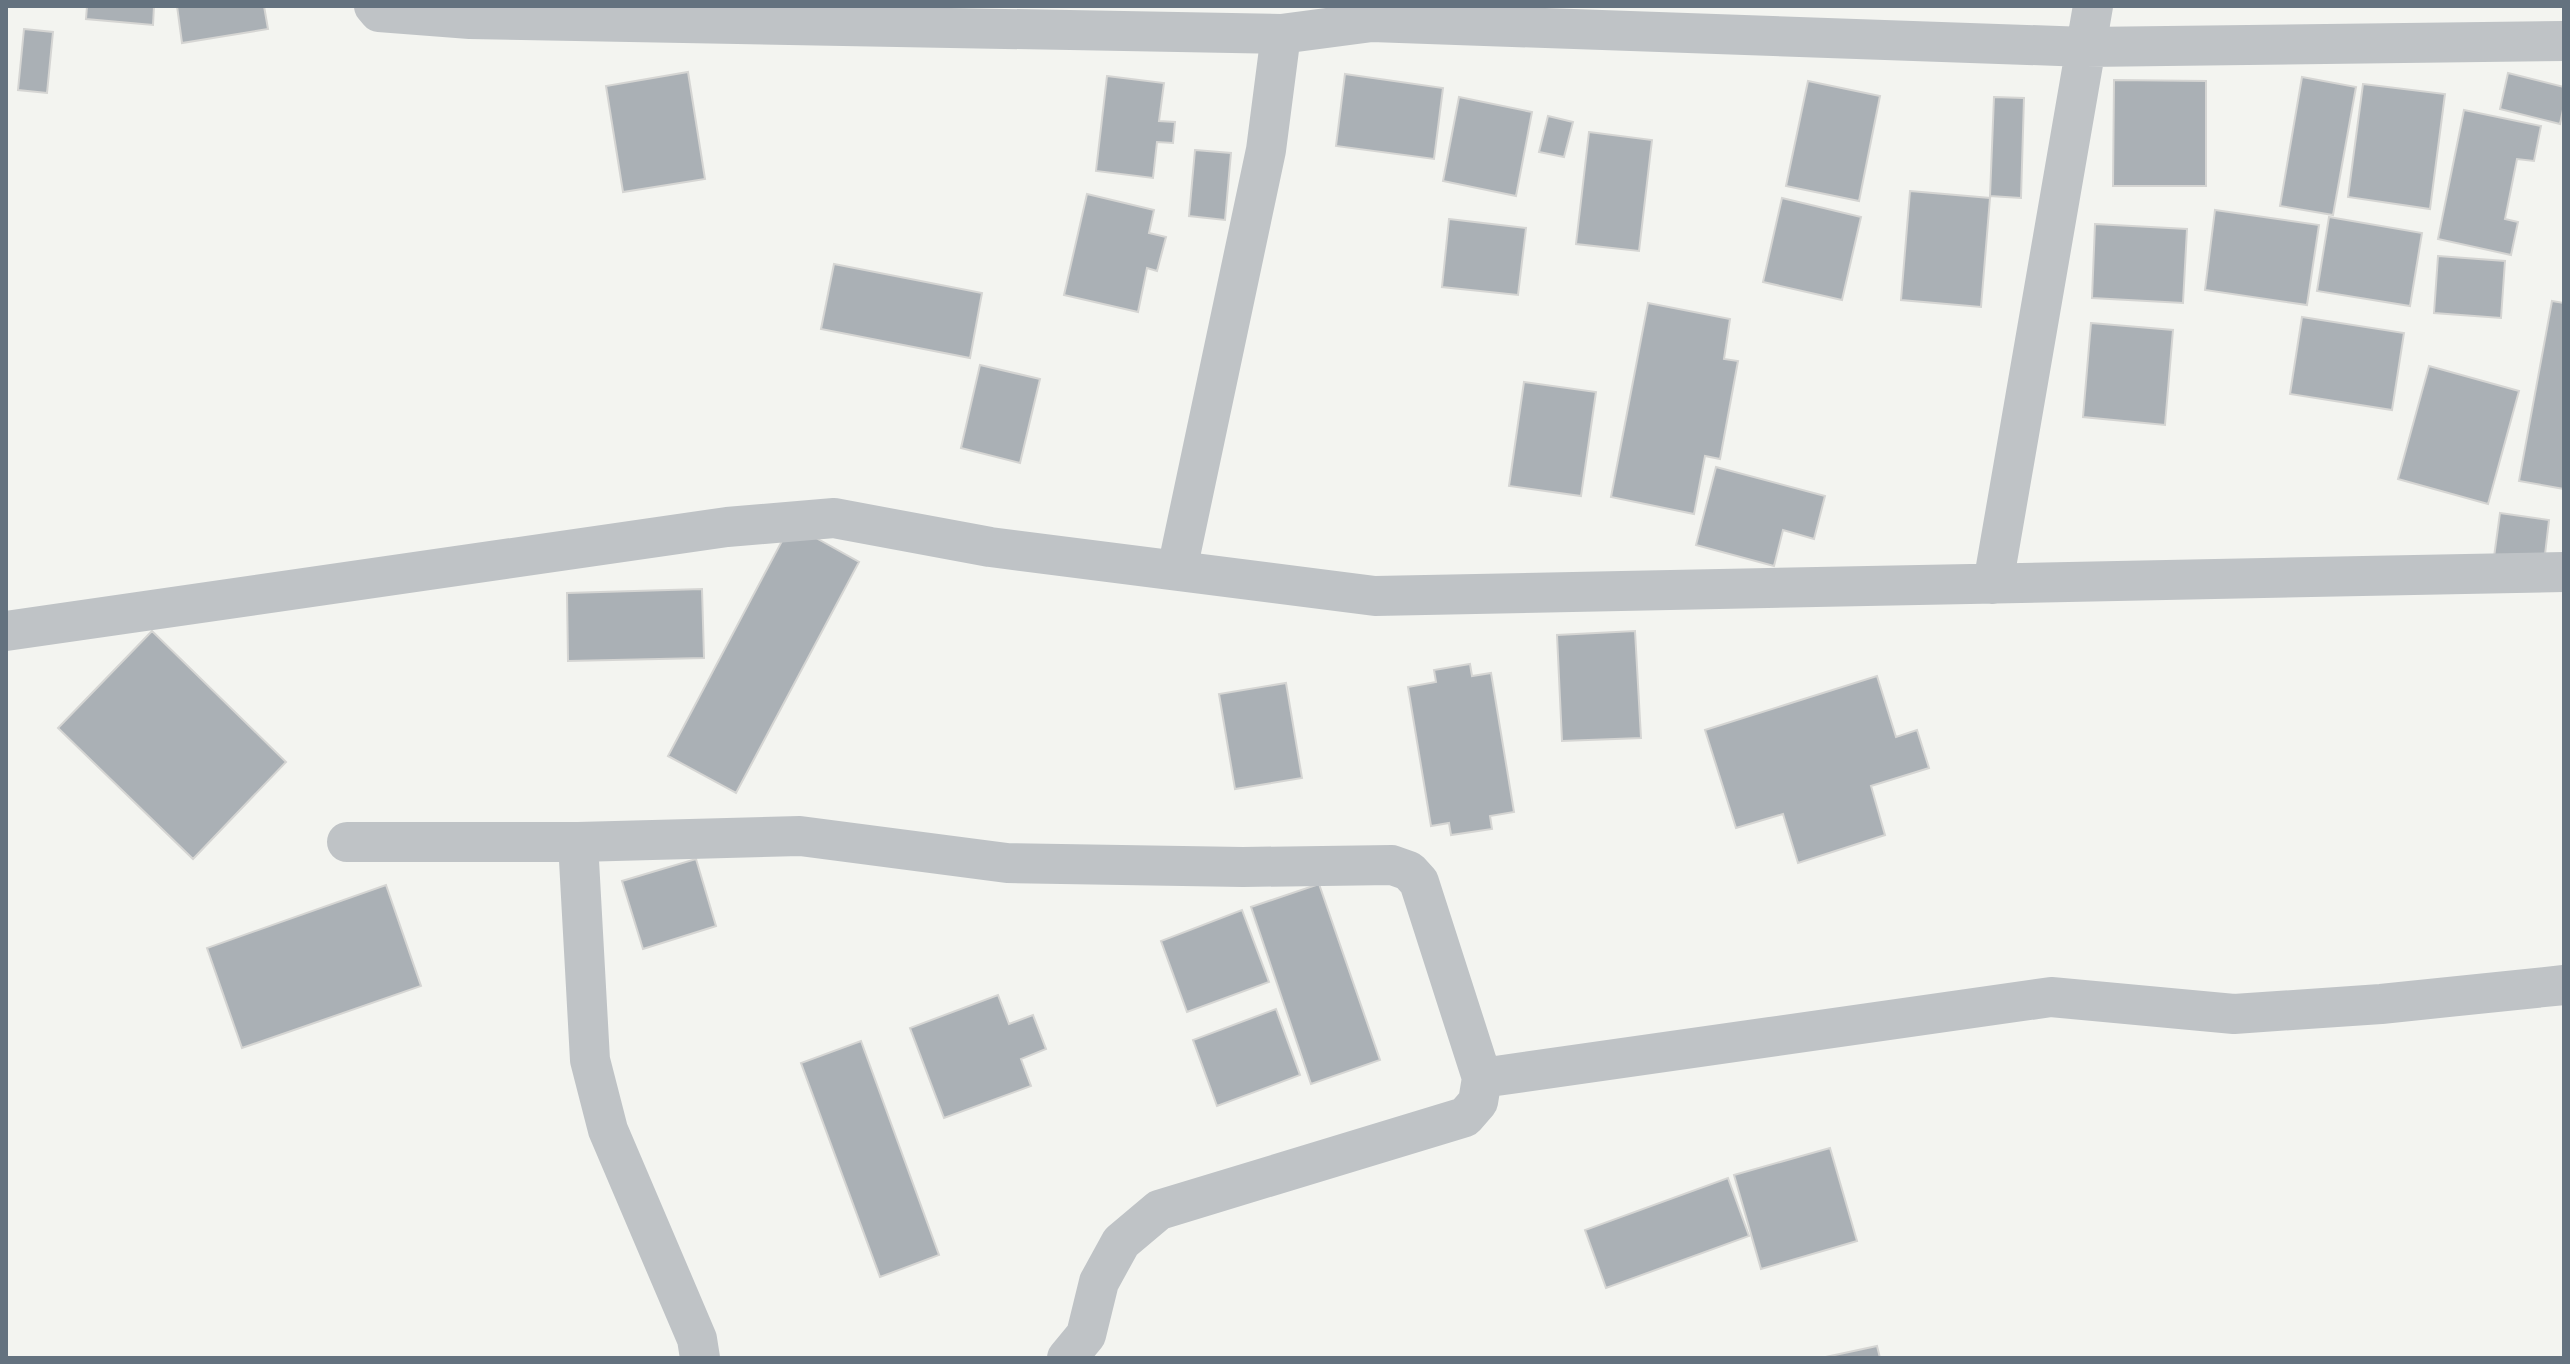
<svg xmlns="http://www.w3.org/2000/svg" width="2570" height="1364" font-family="Cabin,sans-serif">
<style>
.building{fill:#aab0b5;stroke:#d5d5d3;stroke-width:2}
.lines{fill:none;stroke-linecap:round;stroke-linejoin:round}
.minor{stroke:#bfc3c6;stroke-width:40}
</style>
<rect width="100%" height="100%" fill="#f3f4f0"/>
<path class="building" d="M87 6H154L153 25 86 19Z
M177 6H264L268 29 182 43Z
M24 29 53 32 47 93 18 90Z
M688 72 705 179 623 192 606 86Z
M2508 73 2564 87V105L2560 124 2500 109Z
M1345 74 1443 88 1434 159 1336 146Z
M1107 76 1164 83 1159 121 1175 122 1173 143 1157 142 1153 178 1096 171Z
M2302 77 2356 87 2333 215 2280 206Z
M2114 80 2206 81V186H2113Z
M1808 81 1880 96 1859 201 1786 186Z
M2363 84 2445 94 2430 209 2348 197Z
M1459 97 1532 112 1516 196 1443 181Z
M1994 97 2024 98 2021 198 1990 196Z
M2464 110 2541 126 2534 161 2517 159 2505 219 2518 222 2511 255 2438 239Z
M1548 116 1573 122 1564 157 1539 152Z
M1589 132 1652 140 1639 251 1576 244Z
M1195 150 1231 153 1225 220 1189 216Z
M1910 191 1990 198 1981 307 1901 300Z
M1087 194 1154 210 1149 233 1166 237 1157 271 1147 268 1138 312 1064 295Z
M1782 198 1861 217 1842 300 1763 282Z
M2215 210 2319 225 2307 305 2205 290Z
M2329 217 2422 233 2410 306 2317 291Z
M1449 219 1526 228 1518 295 1442 287Z
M2095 224 2187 229 2183 303 2092 298Z
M2438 256 2505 261 2501 318 2434 313Z
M834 264 982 293 970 358 821 329Z
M2552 301 2564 303V489L2519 481Z
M1648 303 1730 319 1724 359 1738 361 1720 459 1705 456 1694 514 1611 497Z
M2302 317 2404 333 2392 410 2290 394Z
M2091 323 2173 330 2165 425 2083 417Z
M980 365 1040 379 1020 463 961 448Z
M2429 366 2519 391 2488 504 2398 479Z
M1524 382 1596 392 1581 496 1509 486Z
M1716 467 1825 496 1814 539 1783 530 1774 566 1696 545Z
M2500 513 2549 520 2544 563 2494 557Z
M791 524 859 562 736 793 668 756Z
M702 589 704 658 568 661 567 593Z
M152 631 286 762 193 859 58 728Z
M1635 631 1641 738 1562 741 1557 635Z
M1470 664 1472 676 1491 673 1514 812 1490 816 1492 829 1451 835 1449 823 1431 826 1408 687 1436 682 1434 670Z
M1877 676 1896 737 1917 730 1929 768 1871 786 1885 835 1798 863 1783 814 1736 828 1705 730Z
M1286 683 1302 778 1235 789 1219 694Z
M696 859 716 926 643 949 622 881Z
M1319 884 1380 1060 1311 1084 1251 907Z
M386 885 421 986 242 1048 207 948Z
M1242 910 1269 982 1187 1012 1161 941Z
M998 995 1009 1024 1033 1015 1046 1049 1021 1059 1031 1086 944 1118 910 1028Z
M1276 1009 1300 1075 1217 1106 1193 1040Z
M861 1041 939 1255 880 1277 801 1063Z
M1830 1148 1857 1241 1761 1269 1734 1175Z
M1728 1178 1749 1236 1606 1288 1585 1230Z
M1877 1346 1880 1358H1821Z"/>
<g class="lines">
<path class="minor" d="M374 6 379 12 470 19 1281 34 1372 22 2086 47 2564 41
M1177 570 1266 150 1281 34
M1993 584 2093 6
M6 631 727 527 834 518 990 547 1375 596 2564 572
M347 842H578L800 836 1007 863 1243 867 1392 865 1409 871 1419 882 1482 1078 1478 1102 1465 1117 1159 1210 1121 1242 1099 1282 1086 1335 1067 1358
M578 842 590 1060 608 1130 697 1339 700 1358
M1482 1078 2051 997 2234 1014 2381 1004 2564 985"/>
</g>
<rect width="2570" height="1364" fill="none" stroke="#64727f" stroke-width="16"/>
</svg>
